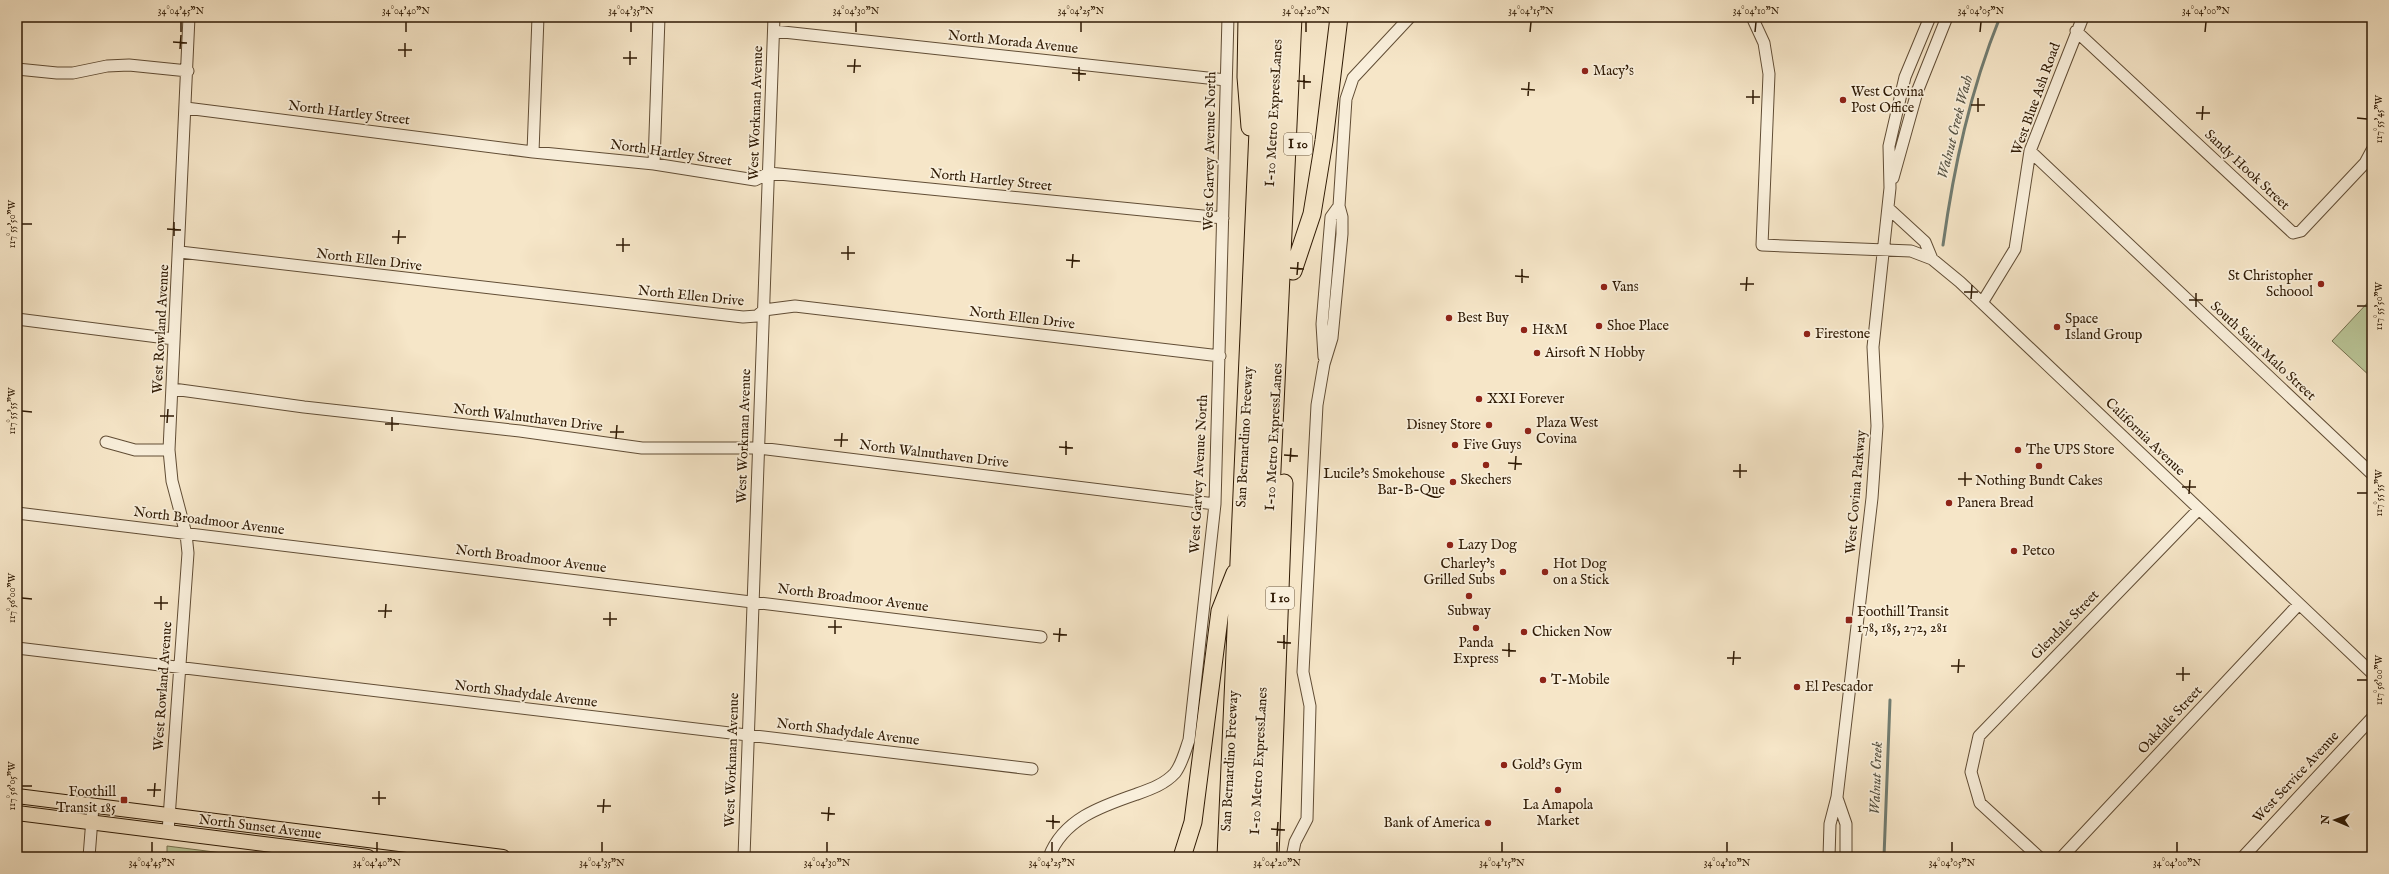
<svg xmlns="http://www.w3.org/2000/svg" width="2389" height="874" font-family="'IM FELL English',serif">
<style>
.green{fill:#bac698;stroke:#74704e}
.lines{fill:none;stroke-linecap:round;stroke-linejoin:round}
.stream{stroke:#717c71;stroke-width:3}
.minor-casing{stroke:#614d35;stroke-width:13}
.major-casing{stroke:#2f1a04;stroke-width:16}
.highway-casing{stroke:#2f1a04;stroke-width:19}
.minor{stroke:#f9efdb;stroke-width:11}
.major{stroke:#f6e6c8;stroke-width:14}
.highway{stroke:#f6e6c8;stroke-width:17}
.ticks{fill:none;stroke:#2f1a04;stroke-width:1.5}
.poi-dot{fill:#8f2418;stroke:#f9efdb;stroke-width:1.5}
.labels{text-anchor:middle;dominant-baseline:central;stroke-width:3.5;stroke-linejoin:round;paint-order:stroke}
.shield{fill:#f9efdb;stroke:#6c5a44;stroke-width:1}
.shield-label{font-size:13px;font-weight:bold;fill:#2f1a04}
.street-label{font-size:14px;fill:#2f1a04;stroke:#f9efdb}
.poi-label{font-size:14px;fill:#2f1a04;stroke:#f9efdb;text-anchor:start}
.water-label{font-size:15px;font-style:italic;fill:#565344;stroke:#f9efdb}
.neatline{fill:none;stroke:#2f1a04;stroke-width:1.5}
.ticks-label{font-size:10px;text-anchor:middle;fill:#2f1a04}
</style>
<rect width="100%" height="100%" fill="#f6e6c8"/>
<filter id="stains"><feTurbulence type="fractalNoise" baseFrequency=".005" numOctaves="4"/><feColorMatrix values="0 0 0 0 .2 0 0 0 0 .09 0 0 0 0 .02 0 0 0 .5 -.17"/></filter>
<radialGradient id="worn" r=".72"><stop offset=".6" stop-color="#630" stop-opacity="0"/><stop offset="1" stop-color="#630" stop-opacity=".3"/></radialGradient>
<path class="green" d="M2372 298V378L2332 341Z
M167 846 254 857H167Z"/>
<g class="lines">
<path class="stream" d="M1943 245C1954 166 1970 91 2000 17
M1884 857 1890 700"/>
<defs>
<path id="minor" d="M1752 17 1764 43 1769 74 1762 245 1911 251 1932 259 1960 282 2372 673
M774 31 1226 80
M2076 31 2293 233 2301 231 2365 163 2372 150
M17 69 57 73H73L107 66 129 65 188 71
M186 108 533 152 654 164 755 180 769 173 1223 218
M2030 151 2372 474
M533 152 538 17
M654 164 659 17
M1893 178 1917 92 1947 17
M1888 208 1925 242 1932 259
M180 252 743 317 757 316 764 310 795 306 1220 356
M1982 303 2015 249 2030 151 2083 17
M17 319 174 339
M1324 357 1322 324 1331 217 1339 206
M173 389 304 407 520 431 642 448H759L1215 504
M106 442 135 450H169
M17 513 1041 637
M17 648 1032 769
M1837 798 1846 824V857
M168 832 188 553 186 534 172 481 169 450 189 17
M89 857 93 806
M744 857 774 17
M1049 857C1063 819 1102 806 1137 794 1151 789 1165 784 1175 773 1182 764 1185 751 1189 740L1215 504 1228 17
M1292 857 1295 842 1307 819 1310 706 1303 672 1317 405 1324 364 1332 338 1342 234V217L1339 206 1346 99 1353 78 1410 17
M1829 857 1830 824 1837 797 1872 498 1877 426 1873 347 1890 188 1889 146 1905 77 1930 17
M2039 857 1980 803 1971 772 1979 736 2199 509
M2062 857 2299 604
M2243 857 2372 718"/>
<path id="major" d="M17 796 503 857
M17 813 368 857"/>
<path id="highway" d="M1247 17 1246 77 1250 127
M1293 271 1312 214 1324 141 1339 17
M1182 857 1193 822 1220 611 1235 573
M1226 857 1263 17
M1241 857 1279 17
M1254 857 1293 17
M1270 857 1284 483"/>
</defs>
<use href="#minor" class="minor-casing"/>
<use href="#major" class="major-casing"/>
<use href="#highway" class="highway-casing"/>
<use href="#minor" class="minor"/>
<use href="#major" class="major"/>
<use href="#highway" class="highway"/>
</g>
<path class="ticks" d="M181 32V22M406 32V22M631 32V22M856 32V22M1081 32V22M1306 32V22M1530 32 1531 22M1755 32 1756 22M1980 32 1981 22M2205 32 2206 22M173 42 187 43M180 49 181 35M398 50H412M405 57V43M623 58H637M630 65V51M847 66H861M854 73 855 59M1072 73 1086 74M1079 81V67M1297 81 1311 82M1304 89V75M1521 89 1535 90M1528 96 1529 82M1746 97H1760M1753 104V90M1971 105H1985M1978 112V98M2196 113H2210M2357 118 2367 119M2202 120 2203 106M22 224H32M167 229 181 230M174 236V222M392 237H406M398 244 399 230M616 245H630M623 252V238M841 253H855M848 260V246M1066 260 1080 261M1072 268 1073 254M1290 268 1304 269M1297 275 1298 262M1515 276 1529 277M1522 283V269M1740 284H1754M1746 291 1747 277M1964 292H1978M1971 299 1972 285M2189 300H2203M2357 306H2367M2196 307V293M22 411 32 412M160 416H174M167 423 168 409M385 424H399M392 431V417M610 432H624M616 439 617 425M834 440H848M841 447 842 433M1059 447 1073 448M1066 455V441M1284 455 1298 456M1290 462 1291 448M1508 463 1522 464M1515 470 1516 456M1733 471H1747M1740 478V464M1958 479H1972M1965 486V472M2182 487H2196M2357 493H2367M2189 494 2190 480M22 598 32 599M154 603H168M161 610V596M378 611H392M385 618 386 604M603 619H617M610 626V612M828 627H842M835 634V620M1053 634 1067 635M1059 642 1060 628M1277 642 1291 643M1284 649V635M1502 650 1516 651M1509 657V643M1727 658H1741M1733 665 1734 651M1951 666H1965M1958 673 1959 659M2176 674H2190M2357 680H2367M2183 681V667M22 786H32M147 790H161M154 797 155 783M372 798H386M379 805V791M597 806H611M603 813 604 799M821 813 835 814M828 821 829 807M1046 821 1060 822M1053 829V815M1271 829 1285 830M1277 836 1278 822M152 852V842M377 852V842M602 852V842M827 852V842M1052 852V842M1277 852V842M1502 852V842M1727 852V842M1952 852V842M2177 852V842"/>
<g class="poi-dot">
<circle cx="1585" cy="71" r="4"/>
<circle cx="1843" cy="100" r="4"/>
<circle cx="2321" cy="284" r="4"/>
<circle cx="1604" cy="287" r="4"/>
<circle cx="1449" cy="318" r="4"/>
<circle cx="1599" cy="326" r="4"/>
<circle cx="2057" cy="327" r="4"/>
<circle cx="1524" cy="330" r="4"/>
<circle cx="1807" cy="334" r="4"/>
<circle cx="1537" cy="353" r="4"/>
<circle cx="1479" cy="399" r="4"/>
<circle cx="1489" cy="425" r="4"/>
<circle cx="1528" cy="431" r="4"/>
<circle cx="1455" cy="445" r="4"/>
<circle cx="2018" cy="450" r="4"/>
<circle cx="1486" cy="465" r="4"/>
<circle cx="2039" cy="466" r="4"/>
<circle cx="1453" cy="482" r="4"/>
<circle cx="1949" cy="503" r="4"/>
<circle cx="1450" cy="545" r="4"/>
<circle cx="2014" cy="551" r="4"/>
<circle cx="1503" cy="572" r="4"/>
<circle cx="1545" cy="572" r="4"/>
<circle cx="1469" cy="596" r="4"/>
<rect x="1845" y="616" width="8" height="8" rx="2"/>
<circle cx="1476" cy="628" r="4"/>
<circle cx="1524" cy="632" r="4"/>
<circle cx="1543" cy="680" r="4"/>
<circle cx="1797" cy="687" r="4"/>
<circle cx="1504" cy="765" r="4"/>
<circle cx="1558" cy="790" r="4"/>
<rect x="120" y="796" width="8" height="8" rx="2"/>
<circle cx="1488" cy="823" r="4"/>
</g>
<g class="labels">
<g class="shield">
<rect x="1284" y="133" width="28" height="22" rx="3"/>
<rect x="1266" y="587" width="28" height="22" rx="3"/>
</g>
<g class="shield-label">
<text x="1298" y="144">I 10</text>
<text x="1280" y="598">I 10</text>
</g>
<g class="street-label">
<text transform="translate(1013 42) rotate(6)">North Morada Avenue</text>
<text transform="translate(2036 99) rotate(-70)">West Blue Ash Road</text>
<text transform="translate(349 113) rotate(7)">North Hartley Street</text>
<text transform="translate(756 113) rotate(-88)">West Workman Avenue</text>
<text transform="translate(1274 113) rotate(-87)">I-10 Metro ExpressLanes</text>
<text transform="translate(1210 151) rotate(-89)">West Garvey Avenue North</text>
<text transform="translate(671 153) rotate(8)">North Hartley Street</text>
<text transform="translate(2247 170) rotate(43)">Sandy Hook Street</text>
<text transform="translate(991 180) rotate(6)">North Hartley Street</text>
<text transform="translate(369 260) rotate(7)">North Ellen Drive</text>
<text transform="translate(691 296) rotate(6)">North Ellen Drive</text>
<text transform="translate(1022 318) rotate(7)">North Ellen Drive</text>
<text transform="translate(161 329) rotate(-87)">West Rowland Avenue</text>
<text transform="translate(2263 351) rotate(43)">South Saint Malo Street</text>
<text transform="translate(528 418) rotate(7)">North Walnuthaven Drive</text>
<text transform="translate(744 436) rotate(-88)">West Workman Avenue</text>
<text transform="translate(1245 437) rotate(-87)">San Bernardino Freeway</text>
<text transform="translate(1274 437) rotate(-87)">I-10 Metro ExpressLanes</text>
<text transform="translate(2145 437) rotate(44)">California Avenue</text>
<text transform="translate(934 454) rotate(7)">North Walnuthaven Drive</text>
<text transform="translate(1199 474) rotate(-87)">West Garvey Avenue North</text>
<text transform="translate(1856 492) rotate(-85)">West Covina Parkway</text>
<text transform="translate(209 521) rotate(7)">North Broadmoor Avenue</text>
<text transform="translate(531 559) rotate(7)">North Broadmoor Avenue</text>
<text transform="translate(853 598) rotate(7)">North Broadmoor Avenue</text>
<text transform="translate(2065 625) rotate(-46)">Glendale Street</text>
<text transform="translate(163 686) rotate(-86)">West Rowland Avenue</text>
<text transform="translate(526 694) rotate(7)">North Shadydale Avenue</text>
<text transform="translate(2170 720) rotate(-47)">Oakdale Street</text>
<text transform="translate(848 732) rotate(7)">North Shadydale Avenue</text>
<text transform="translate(732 760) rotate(-88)">West Workman Avenue</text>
<text transform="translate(1230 761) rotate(-87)">San Bernardino Freeway</text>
<text transform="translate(1259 761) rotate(-87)">I-10 Metro ExpressLanes</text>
<text transform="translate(2296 777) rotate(-47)">West Service Avenue</text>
<text transform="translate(260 827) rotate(7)">North Sunset Avenue</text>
</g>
<g class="poi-label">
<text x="1593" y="71">Macy's</text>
<text x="1851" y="92">West Covina<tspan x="1851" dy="16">Post Office</tspan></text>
<text x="2313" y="276" text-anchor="end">St Christopher<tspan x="2313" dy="16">Schoool</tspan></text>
<text x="1612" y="287">Vans</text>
<text x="1457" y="318">Best Buy</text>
<text x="2065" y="319">Space<tspan x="2065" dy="16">Island Group</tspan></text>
<text x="1607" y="326">Shoe Place</text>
<text x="1532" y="330">H&amp;M</text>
<text x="1815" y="334">Firestone</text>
<text x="1545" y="353">Airsoft N Hobby</text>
<text x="1487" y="399">XXI Forever</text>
<text x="1536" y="423">Plaza West<tspan x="1536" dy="16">Covina</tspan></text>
<text x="1481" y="425" text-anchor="end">Disney Store</text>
<text x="1463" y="445">Five Guys</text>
<text x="2026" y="450">The UPS Store</text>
<text x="1445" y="474" text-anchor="end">Lucile's Smokehouse<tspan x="1445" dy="16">Bar-B-Que</tspan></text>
<text x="1486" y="480" text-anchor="middle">Skechers</text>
<text x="2039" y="481" text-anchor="middle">Nothing Bundt Cakes</text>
<text x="1957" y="503">Panera Bread</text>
<text x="1458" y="545">Lazy Dog</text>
<text x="2022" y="551">Petco</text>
<text x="1495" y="564" text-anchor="end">Charley's<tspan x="1495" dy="16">Grilled Subs</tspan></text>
<text x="1553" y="564">Hot Dog<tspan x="1553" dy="16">on a Stick</tspan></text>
<text x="1469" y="611" text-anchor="middle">Subway</text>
<text x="1857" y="612">Foothill Transit<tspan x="1857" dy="16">178, 185, 272, 281</tspan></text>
<text x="1532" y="632">Chicken Now</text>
<text x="1476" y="643" text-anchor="middle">Panda<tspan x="1476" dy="16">Express</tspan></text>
<text x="1551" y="680">T-Mobile</text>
<text x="1805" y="687">El Pescador</text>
<text x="1512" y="765">Gold's Gym</text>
<text x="116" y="792" text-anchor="end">Foothill<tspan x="116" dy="16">Transit 185</tspan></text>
<text x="1558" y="805" text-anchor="middle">La Amapola<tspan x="1558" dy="16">Market</tspan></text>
<text x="1480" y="823" text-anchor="end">Bank of America</text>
</g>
<g class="water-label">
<text transform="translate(1955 127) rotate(-76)">Walnut Creek Wash</text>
<text transform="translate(1876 778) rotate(-88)">Walnut Creek</text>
</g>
</g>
<rect width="2389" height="874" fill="none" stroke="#f6e6c8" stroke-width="44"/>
<g transform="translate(2335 820) rotate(272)" stroke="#f9efdb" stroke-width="3" paint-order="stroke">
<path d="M0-3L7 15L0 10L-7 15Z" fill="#2f1a04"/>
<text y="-6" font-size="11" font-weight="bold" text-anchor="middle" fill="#2f1a04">N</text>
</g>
<rect x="22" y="22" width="2345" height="830" class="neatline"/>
<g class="ticks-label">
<text x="181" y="14">34°04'45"N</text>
<text x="406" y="14">34°04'40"N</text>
<text x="631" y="14">34°04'35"N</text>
<text x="856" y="14">34°04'30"N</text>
<text x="1081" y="14">34°04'25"N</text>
<text x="1306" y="14">34°04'20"N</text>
<text x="1531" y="14">34°04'15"N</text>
<text x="1756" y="14">34°04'10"N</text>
<text x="1981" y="14">34°04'05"N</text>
<text x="2206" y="14">34°04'00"N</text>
<text transform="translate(2378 119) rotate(-90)" y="4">117°55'45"W</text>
<text transform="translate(11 224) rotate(-90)" y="4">117°55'50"W</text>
<text transform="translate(2378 306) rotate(-90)" y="4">117°55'50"W</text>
<text transform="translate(11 411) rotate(-90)" y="4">117°55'55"W</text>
<text transform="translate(2378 493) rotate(-90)" y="4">117°55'55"W</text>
<text transform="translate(11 598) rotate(-90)" y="4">117°56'00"W</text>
<text transform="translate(2378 680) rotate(-90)" y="4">117°56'00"W</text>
<text transform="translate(11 786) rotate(-90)" y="4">117°56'05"W</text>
<text x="152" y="866">34°04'45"N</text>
<text x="377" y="866">34°04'40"N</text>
<text x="602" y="866">34°04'35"N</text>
<text x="827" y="866">34°04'30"N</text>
<text x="1052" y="866">34°04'25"N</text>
<text x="1277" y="866">34°04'20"N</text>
<text x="1502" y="866">34°04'15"N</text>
<text x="1727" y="866">34°04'10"N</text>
<text x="1952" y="866">34°04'05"N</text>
<text x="2177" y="866">34°04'00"N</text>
</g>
<rect width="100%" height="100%" filter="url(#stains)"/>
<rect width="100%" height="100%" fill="url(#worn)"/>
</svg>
